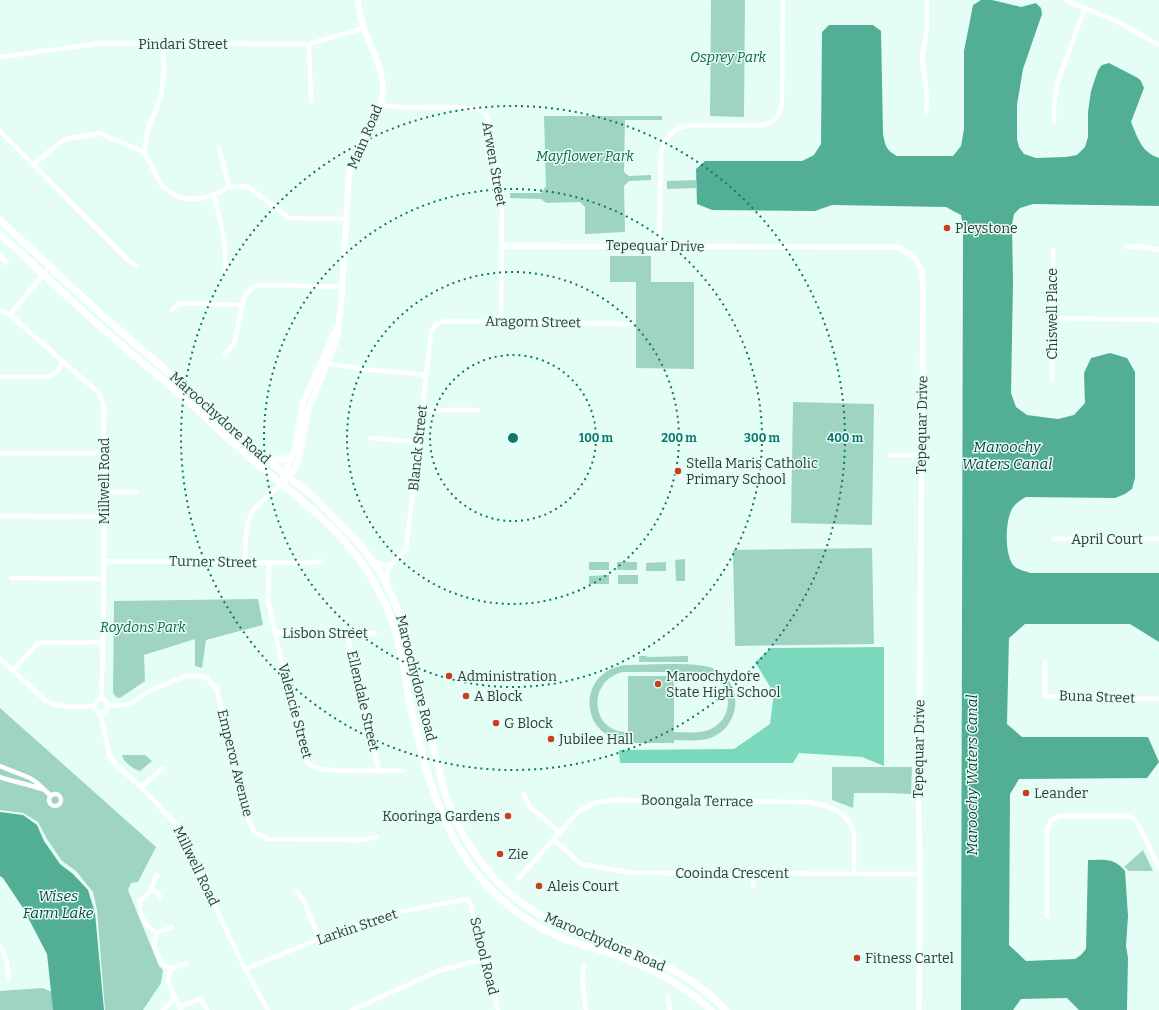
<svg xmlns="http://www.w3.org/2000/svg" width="1159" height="1010" font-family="Bitter,serif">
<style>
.green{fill:#9fd4c3;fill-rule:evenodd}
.forest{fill:#7bd8bd}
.water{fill:#52af96}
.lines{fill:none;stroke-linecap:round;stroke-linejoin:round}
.minor{stroke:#fff;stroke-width:4.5}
.tertiary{stroke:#fff;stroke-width:5.5}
.secondary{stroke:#fff;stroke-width:6}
.primary{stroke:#fff;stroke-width:7}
.ring{fill:none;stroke:#0f766e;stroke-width:2;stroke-dasharray:2 4}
.poi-dot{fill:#c93f1d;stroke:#e4fef5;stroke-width:1.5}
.labels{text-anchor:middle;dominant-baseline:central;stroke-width:3;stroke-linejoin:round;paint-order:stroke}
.street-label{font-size:14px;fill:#303a37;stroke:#e4fef5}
.park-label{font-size:14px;font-style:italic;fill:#155f4e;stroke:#e4fef5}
.poi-label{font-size:14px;fill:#303a37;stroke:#e4fef5;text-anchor:start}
.water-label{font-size:15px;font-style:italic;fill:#143e33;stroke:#e4fef5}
.centre{fill:#0f766e;stroke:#e4fef5;stroke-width:2}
.ring-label{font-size:12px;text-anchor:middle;font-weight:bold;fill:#0f766e;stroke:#e4fef5;stroke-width:3;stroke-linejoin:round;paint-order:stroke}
</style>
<rect width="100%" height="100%" fill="#e4fef5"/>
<path class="green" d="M711 0H745L744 117 710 116Z
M544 116H662V120H625L624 172 629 176 651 175V180L629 181 624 186 625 232 585 234V207L580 202 546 203 541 199 510 198V193H541L546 186Z
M696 180V188L667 189V181Z
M610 256H651V282H694V369L636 368V282H610Z
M793 402 874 404 872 525 791 523Z
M872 548 874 644 735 646 733 550Z
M685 559V581H676L675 560Z
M589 562H609V570H589Z
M617 562H637V570H617Z
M666 562V571H646V563Z
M609 575V584H589V576Z
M618 575H638V584H618Z
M258 599 263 625 206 640 202 668 195 666V639L144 655 145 681 120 698 116 697 113 693 114 601Z
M639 656H647V657L688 656V662H639Z
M627 665C647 665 699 661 715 669 743 683 742 724 713 737 701 742 687 740 674 740V743H628L627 741C577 737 577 669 627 665ZM622 672H698C729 674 740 714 711 729 700 734 686 732 674 732V676H628V732C591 733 586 682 622 672Z
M0 708 156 847 138 882 131 883 128 890 159 966 163 970 161 983 143 1010H105L97 910 93 892 76 871 62 861 47 839 38 822 23 813 0 810Z
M122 755H145L152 761 140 771C133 769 123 762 122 755Z
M832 767H912L911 794 888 793H854L853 808 832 800Z
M1143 850 1153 871H1129L1124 867Z
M43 988 52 992 53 1010H0V991Z"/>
<path class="forest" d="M884 647V766L862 757 799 753 793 763H620L619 750 734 749 770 724 774 693 755 662 771 648Z"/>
<path class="water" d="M981 0H992L1021 7 1036 3 1041 8 1042 14 1023 69 1017 105V139L1019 147 1024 154 1036 158 1066 157 1077 155 1085 147 1088 137V112L1091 91 1098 70 1102 65 1109 63 1138 78 1141 81 1144 88 1131 122C1138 138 1141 152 1159 158V206L1033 204 1020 208 1014 214 1012 225 1013 283 1011 393 1016 407 1027 415 1058 419 1074 415 1085 403 1084 373 1091 358 1110 353 1127 358 1135 372V478L1132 489 1125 494 1115 498 1026 497C1020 500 1016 503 1012 509 1005 521 1004 558 1015 567 1019 570 1026 571 1030 573H1159V642L1130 624H1025L1009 638 1007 724 1022 737H1148L1159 762 1147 778 1019 779 1010 794 1009 945 1026 961 1075 959 1081 955 1086 949 1088 860C1104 860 1114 857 1125 871L1128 916 1126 946 1128 958 1127 1010H1079L1067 998 1021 999 1013 1010H961L963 225 961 215 946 207 832 205 815 211 712 210 697 204 696 169 705 161H802L814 155 821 144 822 32 829 25H873L881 31 883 134C885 146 887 151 897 156H953L961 146 964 129V51L973 5Z
M0 812 23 815 37 825 44 841 60 864 73 874 88 890 95 913 104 1010H53L47 954 23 908 3 878 0 876Z"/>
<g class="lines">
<path class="minor" d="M1065 0 1114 20 1159 45
M163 44 164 70 161 97 148 129 144 152 162 186 180 198 200 199 214 195 229 187 247 186 289 218 346 219
M309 44 311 101
M0 57 102 43 309 44 364 28
M381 105 396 107 477 108 485 113 488 121 502 197 501 322
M926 114 927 96 922 58 927 29V0
M1054 122V106L1057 84 1085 8
M0 131 128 260 137 266
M219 147 229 187
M34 164 63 140 99 133 144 152
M214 195 224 238 226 272
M659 247 661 152C667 133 675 127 695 125H763C776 122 781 114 782 101L783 0
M1127 247 1141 246 1159 250
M0 255 7 263
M0 310 10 315 100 394 104 408C103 505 106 603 101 700
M172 310 179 303 243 305
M10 315 49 267
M1052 318 1159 320
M224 355 234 344 244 297 252 288 259 285H276L342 287
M325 363 362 369 426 375
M0 377H48L54 374 64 363
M1052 379 1053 250
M422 410H478
M370 438 419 442
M0 453H103
M890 455H921
M103 492H137
M0 516 103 517
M1054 539H1159
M104 561 311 563 321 561
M374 561 379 564 389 566
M245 562C246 544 243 522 256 507 264 499 274 492 282 483
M269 563 268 602 304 758C306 760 308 763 310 765 324 774 384 770 403 771
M11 578 104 579
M386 582C387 564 394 562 406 550L431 333C434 324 439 322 448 321L631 324
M275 633H375
M347 633 379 770
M0 659 46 701C60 709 79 706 94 706
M1045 662V696L1159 699
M13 670 38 643 102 642
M94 706a7 7 0 1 1 14 0a7 7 0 1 1-14 0Z
M107 706 123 705 130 704 151 690 186 676H199L207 678 217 689 248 819 255 833 268 839 362 840 377 837
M100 713 110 757 116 765 141 787 175 823 245 969 268 1010
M0 766 30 778 36 782 51 796
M0 777C14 782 28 784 41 789
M141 787 163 768
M49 800a6 6 0 1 1 12 0a6 6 0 1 1-12 0Z
M524 794 529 806 560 833
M554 840 581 864 632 873 920 874
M157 875 149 893 140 901C139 916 144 924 156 933L154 945 161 963 170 969 168 982 181 1010
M518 879 579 811 594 803 613 800 807 802C828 805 848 811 854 833V873
M753 886V873
M151 888 158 893 160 897
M297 891 304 901 319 939
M1047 916V830L1051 820 1061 816H1127L1134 819 1140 827 1159 868
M156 933 172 927
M0 946 6 959 9 979
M584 965 582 978 586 1010
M170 969 186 964
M245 969 319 939 383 915 467 899 470 903 498 1010
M668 997 670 1010
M179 1007 200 999 207 1009
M163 1010 175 999
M352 1010 438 971 484 959"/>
<path class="tertiary" d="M502 246 899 247 915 258 922 271 923 293 920 664 918 780 920 874 919 1010"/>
<path class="secondary" d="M283 478 295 448 303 403 336 329
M282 483 289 477 294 470 298 462 308 411 337 338 341 306 349 174C352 164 355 155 359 145 368 128 381 112 383 92 384 62 359 31 358 0"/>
<path class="primary" d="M0 220 103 316 218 415 267 460 314 497 362 547 380 572 387 585 404 625 444 790C464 853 508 906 571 930 583 935 596 938 608 942 650 957 695 976 725 1010
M0 234C34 265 67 297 101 327 130 353 161 377 190 403 209 420 227 438 247 455 288 491 335 522 366 569 381 592 393 618 399 644 404 662 406 681 409 699 423 764 440 835 487 885 512 912 544 933 579 944 595 949 611 952 626 959 656 971 687 988 711 1010
M267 460 277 459H291"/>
</g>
<g class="ring">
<circle cx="513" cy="438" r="83"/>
<circle cx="513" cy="438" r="166"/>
<circle cx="513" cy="438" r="249"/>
<circle cx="513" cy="438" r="332"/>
</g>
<g class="poi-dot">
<circle cx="947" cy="228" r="4"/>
<circle cx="678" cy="471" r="4"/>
<circle cx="449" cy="676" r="4"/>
<circle cx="658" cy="684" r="4"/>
<circle cx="466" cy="696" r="4"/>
<circle cx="496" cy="723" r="4"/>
<circle cx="551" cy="739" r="4"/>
<circle cx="1026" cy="793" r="4"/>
<circle cx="508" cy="816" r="4"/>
<circle cx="500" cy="854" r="4"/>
<circle cx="539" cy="886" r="4"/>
<circle cx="857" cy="958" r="4"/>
</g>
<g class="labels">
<g class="street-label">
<text x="183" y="44">Pindari Street</text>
<text transform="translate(365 137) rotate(-67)">Main Road</text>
<text transform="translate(494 164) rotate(80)">Arwen Street</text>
<text transform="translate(655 246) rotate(1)">Tepequar Drive</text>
<text transform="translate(1052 314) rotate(-90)">Chiswell Place</text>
<text transform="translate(533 322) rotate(1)">Aragorn Street</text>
<text transform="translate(220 418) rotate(42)">Maroochydore Road</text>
<text transform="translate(922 425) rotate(-89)">Tepequar Drive</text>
<text transform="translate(418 448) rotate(-84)">Blanck Street</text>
<text transform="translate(104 481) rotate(-90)">Millwell Road</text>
<text x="1107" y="539">April Court</text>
<text transform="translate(213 562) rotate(1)">Turner Street</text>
<text x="325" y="633">Lisbon Street</text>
<text transform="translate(416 678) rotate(76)">Maroochydore Road</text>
<text transform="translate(1097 697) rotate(2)">Buna Street</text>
<text transform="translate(363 701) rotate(77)">Ellendale Street</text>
<text transform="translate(295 711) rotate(75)">Valencie Street</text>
<text transform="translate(919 749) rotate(-89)">Tepequar Drive</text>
<text transform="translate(235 763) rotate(76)">Emperor Avenue</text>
<text transform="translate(697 801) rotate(1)">Boongala Terrace</text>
<text transform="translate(196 866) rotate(64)">Millwell Road</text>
<text x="732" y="873">Cooinda Crescent</text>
<text transform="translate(357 927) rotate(-19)">Larkin Street</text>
<text transform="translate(605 942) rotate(23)">Maroochydore Road</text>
<text transform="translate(484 956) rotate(76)">School Road</text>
</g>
<g class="park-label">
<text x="728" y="57">Osprey Park</text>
<text x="585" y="156">Mayflower Park</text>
<text x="143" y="627">Roydons Park</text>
</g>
<g class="poi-label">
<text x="955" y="228">Pleystone</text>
<text x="686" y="463">Stella Maris Catholic<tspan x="686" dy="16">Primary School</tspan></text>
<text x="457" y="676">Administration</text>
<text x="666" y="676">Maroochydore<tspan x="666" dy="16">State High School</tspan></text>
<text x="474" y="696">A Block</text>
<text x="504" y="723">G Block</text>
<text x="559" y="739">Jubilee Hall</text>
<text x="1034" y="793">Leander</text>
<text x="500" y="816" text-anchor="end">Kooringa Gardens</text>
<text x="508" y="854">Zie</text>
<text x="547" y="886">Aleis Court</text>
<text x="865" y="958">Fitness Cartel</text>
</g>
<g class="water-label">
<text x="1007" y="447">Maroochy<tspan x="1007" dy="17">Waters Canal</tspan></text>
<text transform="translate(972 775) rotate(-90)">Maroochy Waters Canal</text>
<text x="58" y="896">Wises<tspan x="58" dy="17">Farm Lake</tspan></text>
</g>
</g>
<circle cx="513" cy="438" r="6" class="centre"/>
<g class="ring-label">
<text x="596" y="442">100 m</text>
<text x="679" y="442">200 m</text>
<text x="762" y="442">300 m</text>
<text x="845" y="442">400 m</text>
</g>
</svg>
